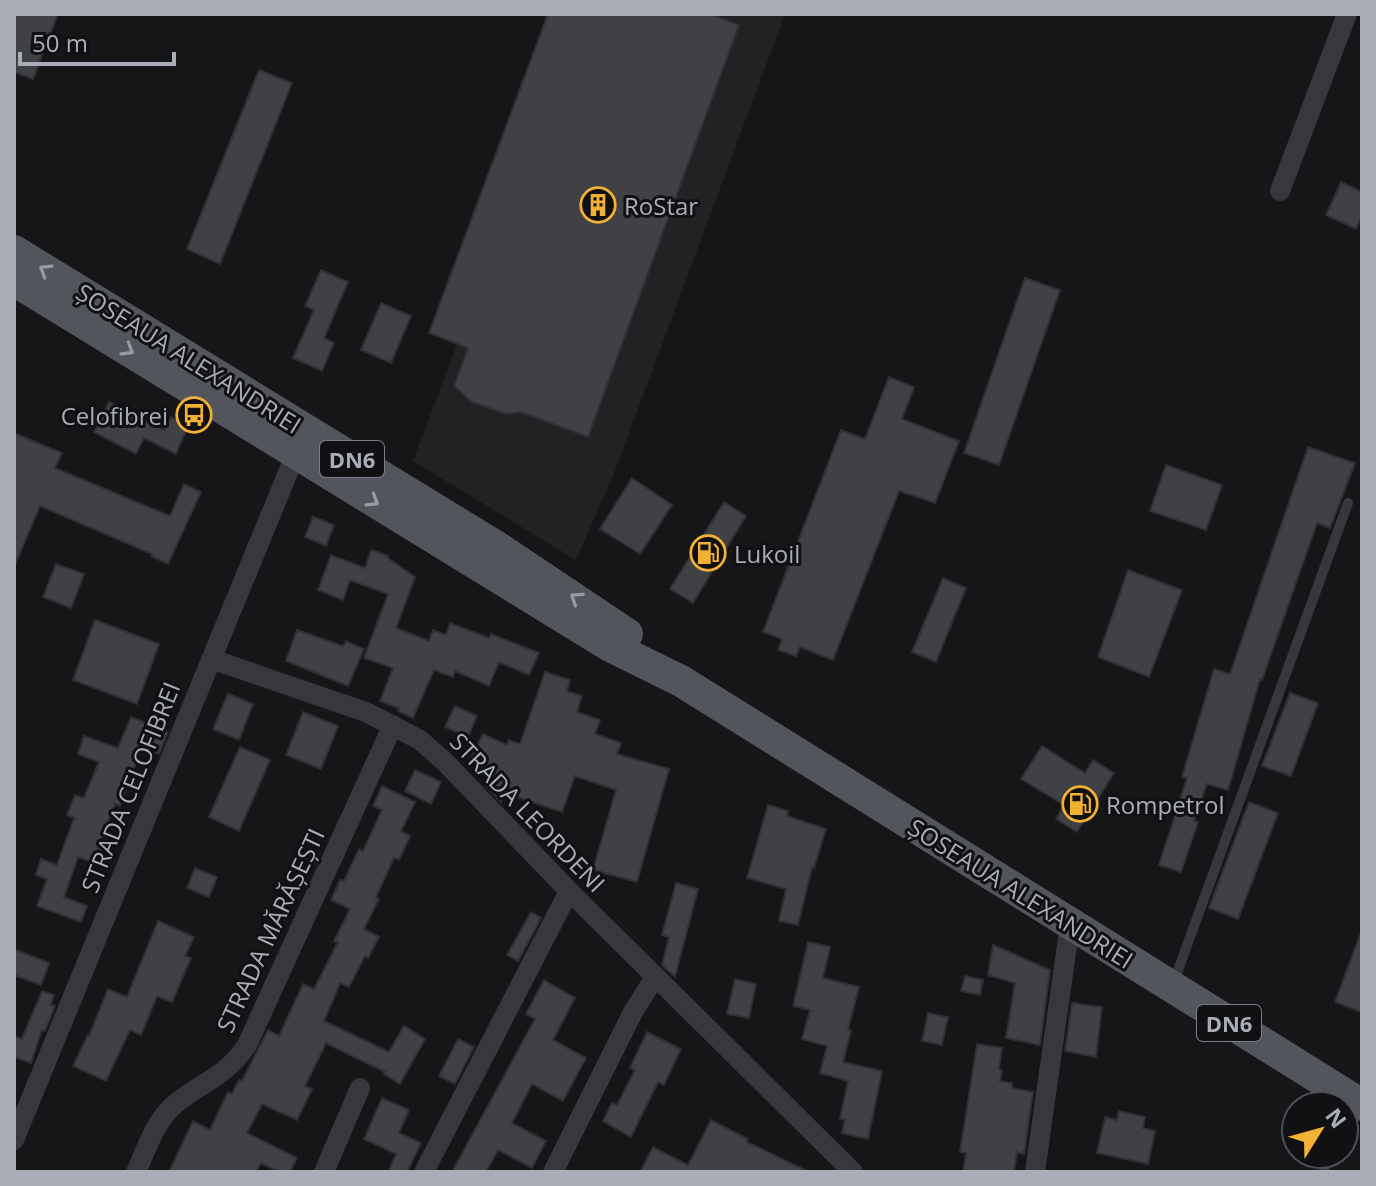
<svg xmlns="http://www.w3.org/2000/svg" width="1376" height="1186" font-family="'Open Sans',sans-serif">
<style>
.built{fill:#222225}
.building{fill:#404145;stroke:#303034;stroke-width:2}
.lines{fill:none;stroke-linecap:round;stroke-linejoin:round}
.service{stroke:#37383d;stroke-width:10}
.minor{stroke:#37383d;stroke-width:20}
.primary{stroke:#53555c;stroke-width:32}
.oneway{stroke:#979ba6}
.labels{text-anchor:middle;dominant-baseline:central;stroke-width:6;stroke-linejoin:round;paint-order:stroke}
.shield{fill:#111113;stroke:#7b7e86;stroke-width:2}
.shield-label{font-size:22px;font-weight:bold;fill:#a8adb8}
.poi-label{font-size:24px;fill:#a8adb8;stroke:#111113;text-anchor:start}
.street-label{font-size:24px;fill:#a8adb8;stroke:#111113}
</style>
<rect width="100%" height="100%" fill="#161618"/>
<path class="built" d="M582 14H785L614 473 576 560 413 461Z"/>
<path class="building" d="M14 14H58L33 79 14 72Z
M548 14H710L739 25 588 437 521 412 506 414 472 402 454 386 468 348 429 333Z
M259 70 292 83 220 264 187 249Z
M1341 182 1362 192V216L1356 229 1326 215Z
M321 270 348 282 324 338 334 343 322 371 293 358 314 310 305 306Z
M1025 278 1060 290 999 465 964 453Z
M381 303 411 316 391 363 361 350Z
M889 377 914 387 902 419 959 441 935 503 899 491 833 660 800 647 796 656 778 650 782 639 763 632 841 430 865 439Z
M109 402 164 430 171 417 188 426 176 454 144 438 136 454 94 432Z
M14 433 62 453 55 468 170 516 184 484 201 492 168 564 151 556 152 554 40 506 14 567Z
M1308 447 1355 463 1330 528 1317 523 1262 680 1260 679 1228 790 1207 784 1194 821 1198 822 1181 872 1159 865 1187 778 1182 777 1214 669 1230 674Z
M1166 465 1222 485 1206 530 1150 511Z
M632 478 672 505 640 554 600 529Z
M724 502 746 516 693 603 670 589Z
M313 517 334 525 326 546 305 537Z
M371 550 388 556V558L415 577 396 628 429 641 433 630 446 635 450 623 489 638 491 634 539 653 529 675 499 662 489 686 455 671 453 677 434 670 413 718 398 711 399 708 380 701 393 668 364 658 388 594 350 580 343 600 318 590 331 555 365 568Z
M56 564 84 574 71 608 43 597Z
M1128 570 1182 590 1149 677 1098 657Z
M943 578 966 588 936 662 912 652Z
M95 620 159 644 137 704 73 680Z
M297 630 343 646 346 641 364 649 348 686 286 661Z
M545 672 570 680 567 691 582 696 577 712 600 720 595 734 621 743 617 754 669 769 637 882 593 870 616 790 575 776 562 812 505 793 501 802 485 785 491 772 469 762 483 734 507 745 509 740 520 744Z
M1290 693 1318 703 1291 776 1262 766Z
M228 694 253 704 239 740 213 729Z
M455 706 477 716 468 737 445 727Z
M303 712 338 726 321 769 286 755Z
M131 717 168 732 159 754 142 747 120 806 115 804 98 847 106 850 101 866 78 857 64 897 87 906 81 922 37 906 47 879 36 875 41 859 57 865 74 818 67 815 75 795 84 798 99 762 78 754 84 736 118 748Z
M1042 746 1085 773 1093 760 1114 773 1077 832 1056 819 1064 805 1021 779Z
M240 747 270 760 239 831 209 817Z
M415 770 441 782 431 804 405 791Z
M382 786 415 802 401 831 410 836 399 860 394 858 376 897 379 899 364 929 379 937 368 958 365 956 349 987 340 983 324 1021 389 1052 404 1026 425 1039 400 1084 384 1074 385 1072 326 1043 305 1086 312 1089 297 1120 262 1104 247 1133 297 1158 290 1172H280L261 1163 256 1172H169L193 1121 210 1130 228 1092 232 1094 239 1080 242 1081 268 1030 279 1036 303 984 314 989 338 942 334 941 350 909 331 900 340 880 344 881 359 849 363 851 382 810 373 806Z
M1249 802 1278 813 1238 919 1209 908Z
M768 805 788 811 787 816 826 829 814 868 812 867 798 925 779 921 786 889 747 878Z
M195 868 217 877 209 897 187 888Z
M676 883 698 889 675 977 662 965 669 937 662 935Z
M531 912 541 918 518 961 507 955Z
M158 921 194 937 185 956 191 958 172 1002 157 996 141 1035 130 1030 106 1081 73 1066 88 1035 89 1036 108 989 127 997Z
M1360 935H1362V1012L1335 1002Z
M808 942 830 947 823 978 859 987 848 1030 851 1031 843 1062 882 1071 868 1139 842 1133 845 1120 840 1119 848 1081 820 1073 827 1046 802 1039 810 1010 793 1006Z
M993 945 1050 970 1040 1045 1006 1038 1015 983 988 975Z
M14 949 49 963 41 985 14 975Z
M965 976 983 980 980 995 961 991Z
M735 979 756 984 749 1018 727 1014Z
M544 980 575 998 553 1040 586 1058 563 1101 532 1084 512 1123 546 1141 532 1168 498 1150 486 1172H452L535 1019 526 1014Z
M42 991 54 995 51 1005 55 1006 45 1031 42 1030 31 1063 14 1057V1036L22 1039Z
M1072 1003 1102 1007 1096 1057 1065 1051Z
M928 1013 948 1017 942 1045 922 1041Z
M647 1032 681 1049 664 1085 658 1082 631 1137 603 1121 612 1103 617 1105 635 1070 630 1068Z
M458 1039 474 1047 455 1084 439 1076Z
M977 1044 1002 1048 999 1069 1002 1070 1000 1081 1012 1083V1088L1033 1092 1024 1154 1017 1152 1014 1172H963L966 1153 960 1152Z
M382 1098 409 1110 399 1133 421 1143 407 1172H388L396 1154 364 1139Z
M1119 1111 1145 1117 1143 1128 1155 1131 1148 1164 1097 1153 1105 1117 1117 1120Z
M711 1120 748 1139 747 1142 809 1172H640L653 1147 688 1165Z"/>
<g class="lines">
<path class="service" d="M1173 984 1348 503
M1324 1172 1327 1154"/>
<path class="minor" d="M1280 191 1347 14
M211 659 366 712 420 740 445 762 569 891 853 1172
M14 1140 296 453
M136 1172C146 1150 155 1121 174 1105 202 1081 224 1079 247 1045L393 725
M324 1172 360 1088
M424 1172 569 891
M553 1172 633 1012 655 977
M1035 1172 1070 924"/>
<path class="primary" d="M14 251 500 549 627 634
M14 280 612 647 681 681 1362 1105"/>
</g>
<defs><path id="oneway-chevron" d="M-2-3.5L2.5 0L-2 3.5" fill="none" stroke-width="1.6" stroke-linecap="round" stroke-linejoin="round" transform="scale(2)"/></defs>
<g class="oneway">
<use href="#oneway-chevron" transform="translate(45 270) rotate(-149)"/>
<use href="#oneway-chevron" transform="translate(128 350) rotate(32)"/>
<use href="#oneway-chevron" transform="translate(373 501) rotate(32)"/>
<use href="#oneway-chevron" transform="translate(576 598) rotate(-146)"/>
</g>
<defs>
<symbol id="building-ring" viewBox="-11 -11 22 22"><circle r="9.5" fill="#111113" stroke="#f2b134" stroke-width="1.5"/><path d="M-4-6H4V6H1V3H-1V6H-4ZM-2.5-4.3h1.7v1.8h-1.7ZM.8-4.3h1.7v1.8H.8ZM-2.5-1h1.7V.8h-1.7ZM.8-1h1.7V.8H.8Z" fill="#f2b134"/></symbol>
<symbol id="bus-ring" viewBox="-11 -11 22 22"><circle r="9.5" fill="#111113" stroke="#f2b134" stroke-width="1.5"/><path d="M-5-6H5V4H4V6H2V4H-2V6H-4V4H-5ZM-3.5-4V0h7V-4ZM-3.5 1.2v1.5H-2V1.2ZM2 1.2v1.5H3.5V1.2Z" fill="#f2b134"/></symbol>
<symbol id="fuel-ring" viewBox="-11 -11 22 22"><circle r="9.5" fill="#111113" stroke="#f2b134" stroke-width="1.5"/><path d="M-5.5-6h7V0h2V4h1.3V-2.5L3-4.5l.8-.8L6-3V5H2.5V1h-1V6h-7ZM-4.2-4.7v3.2H.2V-4.7Z" fill="#f2b134"/></symbol>
</defs>
<g fill-rule="evenodd">
<use href="#building-ring" x="578" y="185" width="40" height="40"/>
<use href="#bus-ring" x="174" y="395" width="40" height="40"/>
<use href="#fuel-ring" x="688" y="533" width="40" height="40"/>
<use href="#fuel-ring" x="1060" y="784" width="40" height="40"/>
</g>
<g class="labels">
<g class="shield">
<rect x="320" y="441" width="64" height="36" rx="6"/>
<rect x="1197" y="1005" width="64" height="36" rx="6"/>
</g>
<g class="shield-label">
<text x="352" y="459">DN6</text>
<text x="1229" y="1023">DN6</text>
</g>
<g class="poi-label">
<text x="624" y="205">RoStar</text>
<text x="168" y="415" text-anchor="end">Celofibrei</text>
<text x="734" y="553">Lukoil</text>
<text x="1106" y="804">Rompetrol</text>
</g>
<g class="street-label">
<text transform="translate(189 358) rotate(32)">ȘOSEAUA ALEXANDRIEI</text>
<text transform="translate(130 787) rotate(-68)">STRADA CELOFIBREI</text>
<text transform="translate(528 812) rotate(46)">STRADA LEORDENI</text>
<text transform="translate(1021 893) rotate(32)">ȘOSEAUA ALEXANDRIEI</text>
<text transform="translate(270 930) rotate(-65)">STRADA MĂRĂȘEȘTI</text>
</g>
</g>
<rect width="1376" height="1186" fill="none" stroke="#a8adb8" stroke-width="32"/>
<g transform="translate(1320 1130) rotate(53)"><circle r="38" fill="#111113" stroke="#4d4f55" stroke-width="2"/>
<path d="M0-6L14 30L0 20L-14 30Z" fill="#f2b134"/>
<text y="-12" font-size="22" font-weight="bold" text-anchor="middle" fill="#a8adb8">N</text>
</g>
<path d="M20 52v12h154v-12" fill="none" stroke="#a8adb8" stroke-width="4"/>
<text x="32" y="52" font-size="24" fill="#a8adb8" stroke="#111113" stroke-width="6" paint-order="stroke">50 m</text>
</svg>
